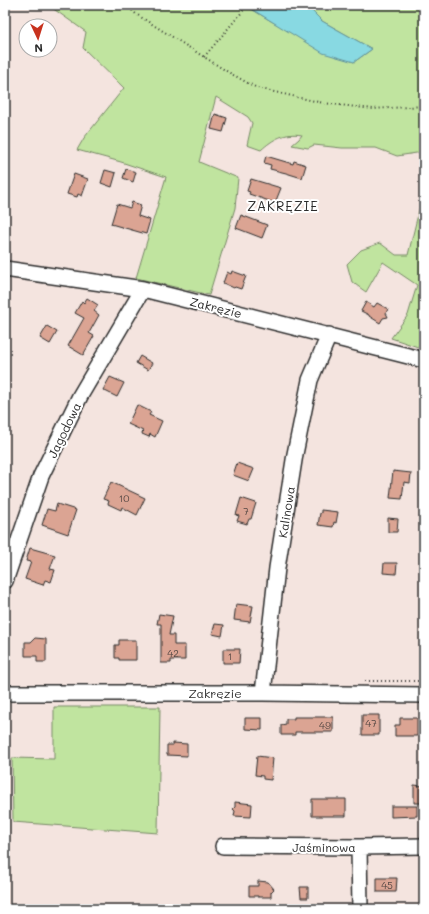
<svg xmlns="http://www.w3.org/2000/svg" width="429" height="914" font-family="Mali,sans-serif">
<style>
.green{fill:#c0e49f;stroke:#768865}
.water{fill:#88d9e2;stroke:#639399}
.building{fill:#dba493;stroke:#2b2b2b}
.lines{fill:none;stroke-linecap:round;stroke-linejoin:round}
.minor-casing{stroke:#2b2b2b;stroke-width:18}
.path{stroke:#2b2b2b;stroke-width:2;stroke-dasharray:1 3;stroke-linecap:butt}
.minor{stroke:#fff;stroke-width:15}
.labels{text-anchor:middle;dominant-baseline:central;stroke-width:4;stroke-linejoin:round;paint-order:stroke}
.number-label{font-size:10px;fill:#574945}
.street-label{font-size:12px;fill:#2b2b2b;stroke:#fff}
.neighbourhood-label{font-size:13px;letter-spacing:1px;fill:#2b2b2b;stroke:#fff}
</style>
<rect width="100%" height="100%" fill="#f4e4df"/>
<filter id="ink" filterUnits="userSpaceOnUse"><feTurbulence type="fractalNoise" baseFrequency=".025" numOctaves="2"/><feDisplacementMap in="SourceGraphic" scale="8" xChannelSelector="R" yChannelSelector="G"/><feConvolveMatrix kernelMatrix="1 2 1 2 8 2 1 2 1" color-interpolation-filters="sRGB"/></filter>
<g filter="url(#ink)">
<path class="green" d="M48 5H245L271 21 354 62 372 49 322 21 306 5H424V349L391 338 408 315 417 285 383 262 366 292 352 282 347 264 361 250 380 243 396 255H408L420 206 423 152 397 156 376 148H342L314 145 308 148 292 145 299 139 302 135C285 132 273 139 261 150L247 145 252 123 248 117 216 97 199 162 238 178 235 208 209 295 136 278 166 177 121 162 77 150 84 138 124 88 83 48 86 32Z
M54 707H160L158 833 13 822 12 758 54 759Z"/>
<path class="water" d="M245 5H306L322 21 372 49 354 62 323 53Z"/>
<path class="building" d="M215 114 227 118 223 132 211 129Z
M266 156 293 164 294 161 306 165 302 178 286 173 270 169 271 165 264 163Z
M126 169 136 172 133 182 123 178Z
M105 170 116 173 112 187 101 183Z
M74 174 88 179 82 196 78 194 77 197 67 194Z
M251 179 281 188 275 203 249 194 250 192 247 191Z
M132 202 141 205 138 216 150 220 146 234 111 224 117 204 130 208Z
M241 215 267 225 262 238 236 228Z
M232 271 246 276 241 289 235 287 234 288 223 283 227 272 231 274Z
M87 298 98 305 94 311 99 315 89 333 94 336 83 355 68 346 84 318 75 313 82 301 84 303Z
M366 302 374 307 377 303 388 309 386 313 388 317 383 318 380 323 369 316V315L361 311Z
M47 326 57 332 50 344 40 338Z
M140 356 152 363 148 370 136 363Z
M110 377 124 383 117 397 103 390Z
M137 405 151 412 149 415 162 421 155 437 150 434 149 437 142 434 143 431 128 424Z
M237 463 254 469 249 481 233 475Z
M393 471 411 473 410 483 404 482 402 499 390 498Z
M111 482 145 498 137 515 122 507 121 510 108 504 109 501 103 499Z
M241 498 256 503 251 519H249L247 524 237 521 239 516 236 515Z
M57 504 76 510 68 534 42 525 47 509 55 511Z
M321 510 338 512 336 523 334 522 333 527 318 525 320 513H321Z
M388 518 398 519 397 532H388Z
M30 548 55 555 50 569 55 570 51 582 45 580 43 585 25 579 31 562 26 561Z
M384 563H397L396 574 383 573Z
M236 604 253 606 250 622 234 620Z
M159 614 173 616 169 635H174V645H185V660H171V663H161V624H157Z
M215 624 224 625 222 636 212 634Z
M35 638 46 639V662H37V656H25V642H31Z
M119 640H136V660H119V658H115V645H119Z
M223 649H240L239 663H223Z
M362 715H379V735H362Z
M294 717H333V732H295V735H281V725L286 724V719H294Z
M245 718H262V730L245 729Z
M400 718H417V736H395V725H400Z
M173 743 187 744V756L167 755V745H173Z
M257 756 273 758 271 780 263 779V776L255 775Z
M414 785 423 786 422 803H414Z
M312 799H346V816H312Z
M235 802 252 804 251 817 234 816 235 811 233 809 235 807Z
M391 806H417V816L391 817Z
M377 878H397L396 892H377Z
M258 881 268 882 274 889 271 892V897H258V896H249V886H258Z
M300 887H308V898H301Z"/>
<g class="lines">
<defs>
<path id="minor" d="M5 269 143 289 424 360
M5 581 41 476 80 396 143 289
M5 693H263L424 695
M263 693 277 568 295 454 310 380 329 335
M223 846 359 847 424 846
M359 847 360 909"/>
</defs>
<use href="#minor" class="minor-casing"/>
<path class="path" d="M126 5 136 14 193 50 228 72 257 88 323 103 373 109 424 106
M204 57 248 5
M365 681H424"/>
<use href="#minor" class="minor"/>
</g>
</g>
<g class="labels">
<g class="number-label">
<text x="124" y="498">10</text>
<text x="246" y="511">7</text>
<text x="173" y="653">42</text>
<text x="230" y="656">1</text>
<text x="371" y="723">47</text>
<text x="325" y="725">49</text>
<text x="387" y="885">45</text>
</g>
<g class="street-label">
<text transform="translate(216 307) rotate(14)">Zakręzie</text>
<text transform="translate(64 430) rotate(-64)">Jagodowa</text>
<text transform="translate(286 512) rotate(-81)">Kalinowa</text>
<text x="215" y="693">Zakręzie</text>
<text x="324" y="847">Jaśminowa</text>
</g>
<g class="neighbourhood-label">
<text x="283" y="205">ZAKRĘZIE</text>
</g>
</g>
<rect width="429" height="914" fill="none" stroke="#fff" stroke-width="20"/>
<rect x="10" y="10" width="409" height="894" fill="none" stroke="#2b2b2b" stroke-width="1.5" filter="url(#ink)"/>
<g transform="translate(38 38) rotate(176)"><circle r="19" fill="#ffffff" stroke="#aaaaaa"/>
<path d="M0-3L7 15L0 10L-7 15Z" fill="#c8321e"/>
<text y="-6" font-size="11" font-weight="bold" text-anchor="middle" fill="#2b2b2b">N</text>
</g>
</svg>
